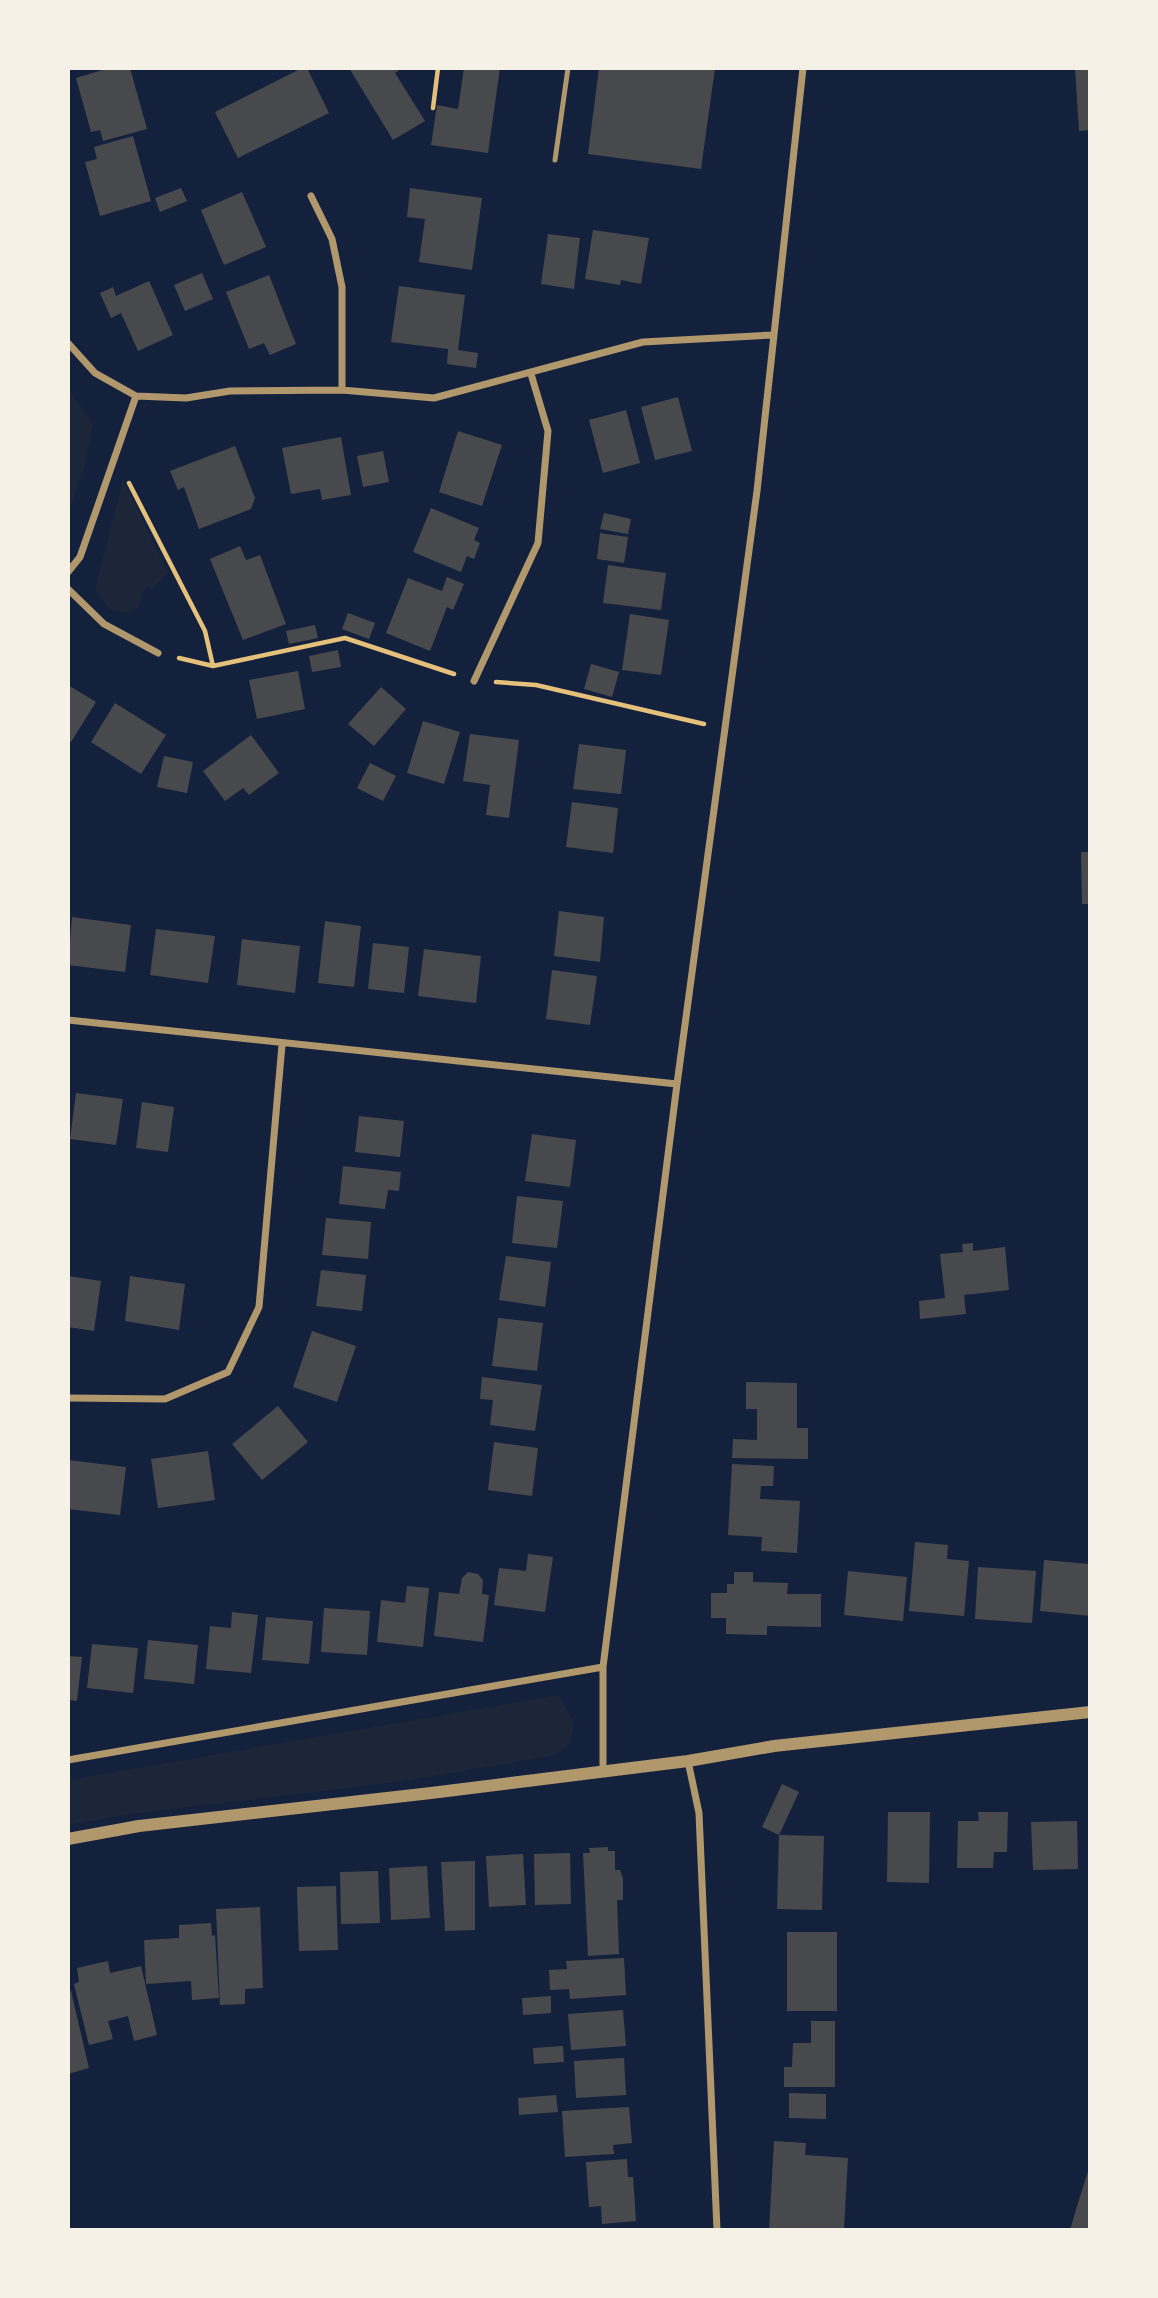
<svg xmlns="http://www.w3.org/2000/svg" width="1158" height="2298" font-family="'Public Sans',sans-serif">
<style>
.green{fill:#1d2539}
.building{fill:#48494c}
.lines{fill:none;stroke-linecap:round;stroke-linejoin:round}
.path{stroke:#e5c07b;stroke-width:4.5}
.service{stroke:#b1986c;stroke-width:5}
.minor{stroke:#b1986c;stroke-width:7}
.tertiary{stroke:#b1986c;stroke-width:12}
</style>
<rect width="100%" height="100%" fill="#14213d"/>
<path class="green" d="M68 390 93 422 86 462 68 514Z
M123 480 168 572 152 589 146 586 138 608 126 613 109 609 95 589Z
M559 1695 575 1724 569 1745 552 1756 398 1782 132 1814 68 1825V1780Z"/>
<path class="building" d="M109 68H130L147 129 103 141 100 130 91 132 76 78Z
M302 68H307L329 113 238 158 215 112Z
M349 68H402L395 73 425 121 393 140Z
M464 68H500L488 153 431 145 437 105 458 109Z
M599 68H715L701 169 588 154Z
M1075 68H1090V130L1079 131Z
M133 136 151 201 100 216 85 162 97 159 94 147Z
M181 188 187 201 160 212 155 198Z
M410 188 482 198 472 270 419 262 425 219 407 217Z
M242 192 266 247 224 265 201 210Z
M593 230 649 238 641 284 621 280 620 285 585 279Z
M548 234 580 238 574 289 541 284Z
M202 273 213 299 185 311 174 285Z
M269 275 296 344 270 355 264 343 249 349 226 292Z
M149 281 173 335 138 351 121 313 111 318 100 293 113 287 116 296Z
M399 286 465 295 458 350 478 353 476 368 447 364 448 349 391 342Z
M678 397 692 451 655 460 641 407Z
M626 410 640 463 603 473 589 420Z
M458 431 502 445 482 506 439 492Z
M341 437 351 495 322 500 320 489 291 494 282 448Z
M235 446 255 498 251 509 199 529 184 487 178 490 170 471Z
M383 451 389 482 363 487 357 456Z
M431 508 479 528 474 540 480 543 474 559 467 556 461 572 413 552Z
M604 513 631 519 628 534 600 529Z
M600 533 628 537 624 563 597 559Z
M240 546 246 560 260 555 286 624 243 640 210 559Z
M608 565 666 573 661 610 603 603Z
M447 577 464 584 453 610 447 607 430 651 386 633 408 578 442 591Z
M348 613 375 623 369 639 342 629Z
M630 614 669 620 661 675 622 670Z
M315 625 318 638 289 644 286 631Z
M338 650 341 667 312 672 309 656Z
M591 664 619 672 612 697 584 689Z
M298 671 305 709 257 719 249 680Z
M68 685 96 702 71 742 68 740Z
M381 687 406 709 374 746 348 724Z
M115 703 166 735 141 774 91 742Z
M423 721 460 732 444 784 407 773Z
M470 734 519 740 509 818 486 815 490 785 463 781Z
M251 735 279 773 249 795 243 788 225 801 203 771Z
M579 744 626 750 621 794 573 789Z
M164 756 193 762 187 793 157 787Z
M370 763 396 776 383 801 357 788Z
M572 802 618 808 613 853 566 847Z
M1081 852H1090V904H1082Z
M559 911 604 917 600 962 554 956Z
M72 917 131 925 125 972 68 965Z
M325 921 361 926 354 987 318 983Z
M156 929 215 936 208 983 150 975Z
M242 939 300 946 295 993 237 985Z
M373 943 409 947 404 993 368 989Z
M424 949 481 956 476 1003 418 996Z
M552 970 597 976 590 1025 546 1019Z
M76 1093 123 1099 116 1145 70 1139Z
M142 1102 174 1107 168 1152 136 1148Z
M359 1116 404 1121 400 1157 355 1152Z
M532 1134 576 1140 570 1187 525 1181Z
M343 1166 401 1172 399 1191 388 1190 385 1209 339 1204Z
M517 1196 563 1201 557 1248 512 1243Z
M326 1218 371 1222 368 1259 322 1255Z
M973 1243V1251L1005 1247 1009 1290 964 1295 966 1314 920 1319 919 1301 945 1298 940 1254 963 1252 962 1244Z
M506 1256 551 1262 545 1307 499 1300Z
M321 1270 366 1275 362 1311 316 1306Z
M68 1276 101 1281 94 1331 68 1327Z
M130 1276 185 1284 179 1330 125 1321Z
M498 1318 543 1323 537 1371 492 1366Z
M312 1331 356 1346 337 1402 293 1387Z
M482 1377 542 1385 535 1431 490 1425 493 1400 480 1399Z
M746 1382 797 1383V1428H808V1459L732 1458 733 1439 757 1440V1409H746Z
M278 1406 308 1442 262 1480 232 1444Z
M494 1442 538 1448 532 1496 488 1490Z
M208 1451 215 1500 158 1508 151 1459Z
M68 1460 126 1467 120 1515 68 1509Z
M732 1464 774 1466 773 1486H761L760 1499 800 1501 797 1553 761 1551 762 1537 728 1535Z
M915 1542 948 1545 947 1559 969 1561 964 1616 909 1611Z
M528 1554 553 1557 545 1612 494 1605 499 1568 526 1571Z
M1044 1560 1090 1564V1616L1040 1611Z
M978 1567 1036 1571 1032 1623 975 1619Z
M848 1571 907 1577 903 1621 844 1615Z
M468 1572 478 1574 483 1580 482 1594 489 1595 483 1642 434 1636 439 1592 459 1594 462 1578Z
M734 1572H753V1582L788 1583 787 1594H821V1627L767 1626V1635L726 1634V1618H711V1593H727V1584H734Z
M407 1586 429 1588 423 1647 377 1642 381 1600 405 1603Z
M324 1608 370 1611 367 1655 321 1652Z
M232 1612 258 1615 251 1673 206 1669 210 1626 231 1628Z
M266 1617 313 1621 309 1664 262 1660Z
M148 1640 198 1645 194 1684 144 1679Z
M92 1644 138 1648 133 1693 87 1688Z
M68 1656 82 1657 77 1701 68 1700Z
M782 1784 799 1792 779 1835 824 1836 822 1910 777 1909 779 1835 762 1827Z
M888 1812H930L929 1883 887 1882Z
M978 1812H1008L1007 1852H994L993 1868H957L958 1821H979Z
M1077 1821 1078 1869 1033 1870 1031 1822Z
M608 1847V1851H615V1870H620L623 1879V1900H617L619 1954 588 1956 583 1853H590L589 1848Z
M570 1853 571 1904 535 1905 534 1854Z
M523 1854 526 1905 489 1907 486 1856Z
M475 1861V1930L445 1931 441 1862Z
M427 1866 430 1918 391 1920 389 1868Z
M378 1871 380 1923 341 1924 340 1872Z
M336 1886 338 1950 299 1951 297 1887Z
M260 1907 263 1988 245 1989V2004L220 2005 216 1909Z
M211 1923 212 1936 215 1935 219 1998 192 2000 191 1981 146 1984 144 1940 179 1938V1925Z
M787 1932H837V2011H787Z
M624 1958 626 1995 570 1999 569 1989 550 1990 549 1970 567 1969 566 1961Z
M108 1961 110 1973 141 1966 157 2035 134 2041 128 2016 108 2021 113 2039 89 2045 74 1984 79 1982 77 1968Z
M71 1991 89 2068 68 2074V1992Z
M551 1996V2013L523 2015 522 1998Z
M623 2010 626 2046 571 2050 568 2014Z
M811 2021H835V2087H784V2067H792L793 2043H811Z
M563 2046 564 2062 534 2064 533 2048Z
M624 2058 626 2095 576 2098 574 2061Z
M789 2093 826 2094V2119L789 2118Z
M556 2095 558 2112 519 2115 518 2098Z
M629 2107 632 2143 613 2145 614 2154 565 2157 562 2111Z
M774 2141 806 2143 805 2155 848 2158 844 2230H769Z
M627 2159 628 2177H633L636 2221 602 2224 601 2206 589 2207 586 2162Z
M1089 2168 1090 2230H1070L1078 2203Z"/>
<g class="lines">
<path class="path" d="M433 108 438 68
M129 483 205 631 213 666
M179 658 213 666 345 638 454 674
M496 682 536 685 704 724"/>
<path class="service" d="M555 160 568 68"/>
<path class="minor" d="M311 196 332 239 342 287V390
M68 343 95 373 136 396 186 398 230 391 342 390 434 398 643 342 772 335
M68 572 80 557 136 396
M68 589 104 624 158 653
M474 681 538 543 548 431 531 374
M68 1020 677 1084
M68 1398 165 1399 228 1372 259 1307 282 1045
M68 1760 603 1667
M688 1761 699 1813 717 2230
M603 1770V1667L677 1084 757 491 803 68"/>
<path class="tertiary" d="M68 1839 139 1826 431 1793 688 1761 774 1746 1090 1712"/>
</g>
<rect width="1158" height="2298" fill="none" stroke="#f6f1e7" stroke-width="140"/>
</svg>
